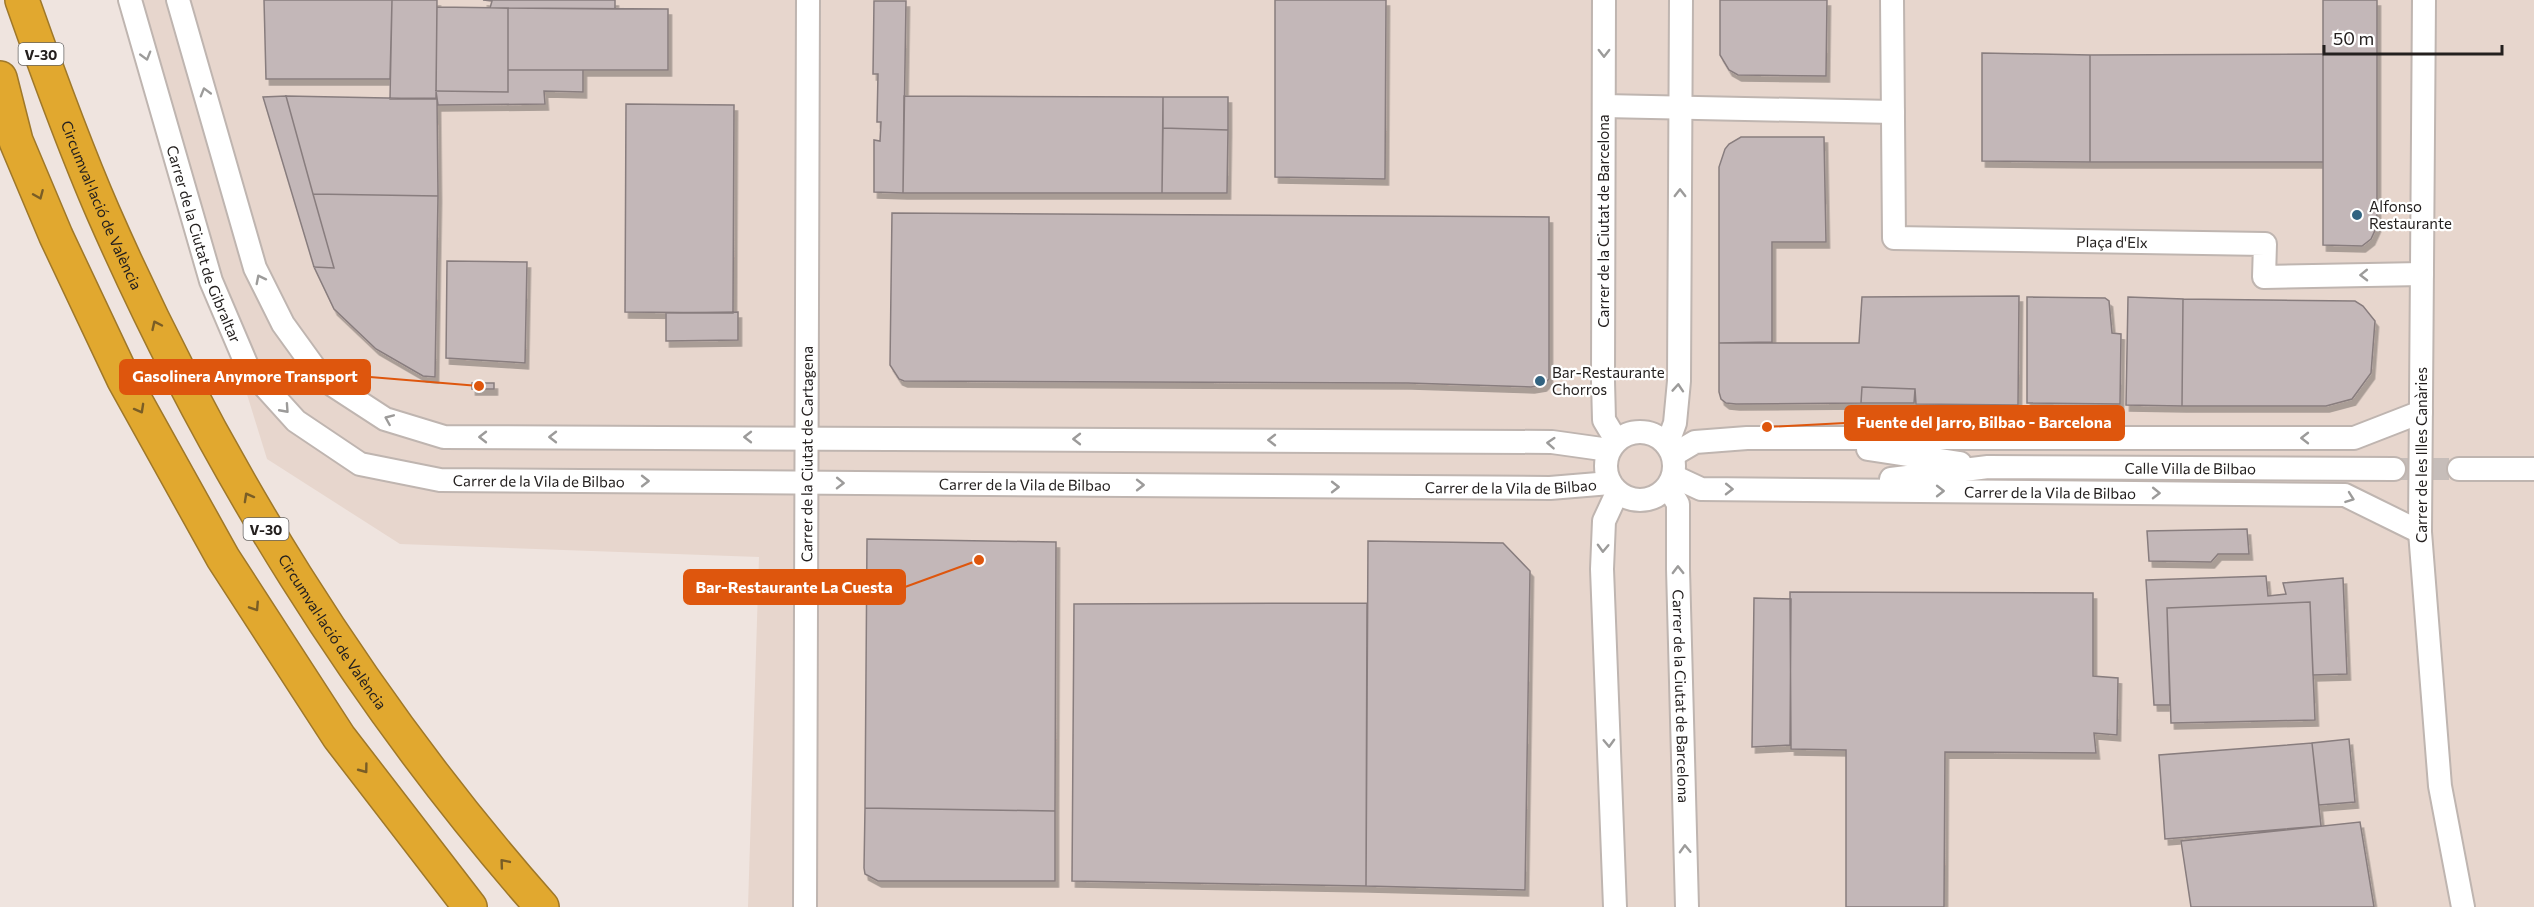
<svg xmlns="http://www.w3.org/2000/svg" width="2534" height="907" font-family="Commissioner,sans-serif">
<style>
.built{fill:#e7d6cd}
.building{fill:#c3b7b8;stroke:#887d7e;stroke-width:1.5;filter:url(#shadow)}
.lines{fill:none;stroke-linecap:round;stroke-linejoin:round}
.minor-tunnel{stroke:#c6bdb9;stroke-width:22;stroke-dasharray:22 11;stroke-linecap:butt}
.minor-casing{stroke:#bfb5b0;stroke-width:26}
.motorway-casing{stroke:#9f7829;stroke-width:36}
.minor{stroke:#fff;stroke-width:22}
.motorway{stroke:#e1a82f;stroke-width:33}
.oneway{stroke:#9c9b9a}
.oneway2{stroke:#795d26}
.poi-dot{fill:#326381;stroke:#fff;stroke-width:2}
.labels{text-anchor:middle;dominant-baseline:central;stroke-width:4.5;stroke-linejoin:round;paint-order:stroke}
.shield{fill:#fff;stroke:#666362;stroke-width:1.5}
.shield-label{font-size:14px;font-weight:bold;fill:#24201f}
.street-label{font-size:15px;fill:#24201f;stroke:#fff}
.poi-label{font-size:15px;fill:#24201f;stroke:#fff;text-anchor:start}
.leader{fill:none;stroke:#de560d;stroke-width:2}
.callout-dot{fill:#de560d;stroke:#fff;stroke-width:2}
.callout{fill:#de560d;stroke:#de560d;stroke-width:2}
.callout-label{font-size:16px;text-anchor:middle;font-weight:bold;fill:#fff}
</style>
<defs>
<filter id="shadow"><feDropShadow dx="3.5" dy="6" stdDeviation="0" flood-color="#0004"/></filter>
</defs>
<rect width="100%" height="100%" fill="#efe4df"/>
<path class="built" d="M125 0H2534V907H748L759 557 400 544 267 459Z"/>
<path class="building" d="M264 0H392L390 79H266Z
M392 0H437L436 98 390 99Z
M483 0H615V9L490 8 492 1Z
M1275 0H1386L1385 179 1275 177Z
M1720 0H1827L1826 76 1738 75 1729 70 1720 55Z
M2323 0H2377V226L2371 239 2362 246 2323 245Z
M874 1H906L903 193 874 192V140L880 141 881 122H877L878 74H873Z
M437 7 508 8V92L436 91Z
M508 8 668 9V70H508Z
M1982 53 2090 55V162L1982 161Z
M2323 54V162H2090V55Z
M508 70H583V92L544 91 545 104 438 105 436 91 508 92Z
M286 96 437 99 438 196 313 194Z
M286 96 313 194 334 268 314 267 263 97Z
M904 96 1163 97 1162 193H903Z
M1163 97H1228V130L1163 128Z
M626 104 734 105 733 313 625 312Z
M1163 128 1228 130 1227 193H1162Z
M1741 137H1824L1826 242H1772V342L1719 343V167L1725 149 1729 144Z
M313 194 438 196 435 377 423 376 376 349 334 309 314 267 334 268Z
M892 213 1549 217V379L1543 385 1531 387 1408 383 904 381 899 379 890 365Z
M447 261 527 262 525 363 446 358Z
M2019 296 2018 405 1916 404 1915 389 1862 387 1861 403 1736 404 1726 403 1721 399 1719 392V343H1859L1862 297Z
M2027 297 2105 298 2109 301 2112 333 2121 334 2120 404 2027 403Z
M2128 297 2183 299 2182 406 2126 405Z
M2183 299 2355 301 2363 306 2375 321 2371 373 2352 399 2326 406H2182Z
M738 312V340L666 341V313Z
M472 383H494V389H472Z
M1862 387 1915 389 1914 403H1861Z
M2247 529 2249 554H2218L2211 562 2149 561 2147 531Z
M867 539 1056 542 1055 811 865 808Z
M1368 541 1503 543 1530 571 1525 890 1366 886Z
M2266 576 2268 596 2286 594 2283 583 2343 578 2347 674 2313 675 2310 602 2167 608 2170 705H2154L2146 580Z
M1790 592 2093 593V676L2118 678 2117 735 2094 733 2096 753 1945 752 1944 907H1846V750L1791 749Z
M1754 598 1791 599 1790 745 1752 747Z
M2310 602 2315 720 2171 723 2167 608Z
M1367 603 1366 886 1072 881 1074 604Z
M2349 739 2355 802 2319 805 2312 743Z
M2312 743 2321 826 2165 839 2159 755Z
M865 808 1055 811V881H878L865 874 864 868Z
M2360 822 2374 907H2191L2181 841Z"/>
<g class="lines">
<path class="minor-tunnel" d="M2394 469H2459"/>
<defs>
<g id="minor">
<path id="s1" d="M130 0 211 281 248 368 296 421 360 464 440 480 1550 488 1610 483"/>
<path d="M178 0 255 268 283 324 322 378 385 419 444 437 1552 442 1609 450"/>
<path d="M1604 0 1603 381 1604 420 1616 440"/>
<path id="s2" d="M1892 0 1894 238 2265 244 2264 277 2422 274"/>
<path d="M2424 0 2420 532 2440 786 2463 907"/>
<path d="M1604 106 1893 112"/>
<circle cx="1640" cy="466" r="34"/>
<path d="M1667 445 1675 423 1679 381 1681 0"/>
<path d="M1868 449 1960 463"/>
<path d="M1673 455 1695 442 1747 438H2354L2421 412"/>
<path d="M2459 469H2534"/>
<path id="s3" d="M1673 476 1701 489 2345 495 2420 532"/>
<path id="s4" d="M1891 479 1988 467 2394 469"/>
<path id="s5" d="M1668 487 1678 504V569L1687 907"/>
<path id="s6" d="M805 907 808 0"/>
<path d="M1615 907 1602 569 1604 521 1617 493"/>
</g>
<g id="motorway">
<path id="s7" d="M22 0C47 71 73 143 103 212 213 463 361 702 542 907"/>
<path d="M0 78 16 141 56 236 124 380 223 558 339 737 470 907"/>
</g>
</defs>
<use href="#minor" class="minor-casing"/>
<use href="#motorway" class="motorway-casing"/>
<use href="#minor" class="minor"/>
<use href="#motorway" class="motorway"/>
</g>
<defs><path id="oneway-chevron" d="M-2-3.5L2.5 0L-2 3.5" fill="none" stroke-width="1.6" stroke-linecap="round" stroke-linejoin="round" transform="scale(1.5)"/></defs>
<g class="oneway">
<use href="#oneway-chevron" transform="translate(1604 53) rotate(90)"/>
<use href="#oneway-chevron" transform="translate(146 56) rotate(74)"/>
<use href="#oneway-chevron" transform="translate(205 92) rotate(-106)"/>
<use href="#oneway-chevron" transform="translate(1680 193) rotate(-90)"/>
<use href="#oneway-chevron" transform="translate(2364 275) rotate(179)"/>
<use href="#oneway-chevron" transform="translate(260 279) rotate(-117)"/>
<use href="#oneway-chevron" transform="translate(1678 388) rotate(-86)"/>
<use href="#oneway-chevron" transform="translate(285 409) rotate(48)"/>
<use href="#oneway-chevron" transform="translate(389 419) rotate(-157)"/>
<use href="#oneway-chevron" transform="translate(483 437) rotate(180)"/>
<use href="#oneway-chevron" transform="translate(553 437) rotate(-180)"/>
<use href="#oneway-chevron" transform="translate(748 437) rotate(-180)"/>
<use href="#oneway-chevron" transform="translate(2305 438) rotate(-180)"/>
<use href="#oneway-chevron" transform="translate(1077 439) rotate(-180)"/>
<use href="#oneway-chevron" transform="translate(1272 440) rotate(-180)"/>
<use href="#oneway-chevron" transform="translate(1551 443) rotate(-176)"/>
<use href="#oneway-chevron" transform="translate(645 481)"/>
<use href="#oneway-chevron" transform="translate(840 483) rotate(1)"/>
<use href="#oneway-chevron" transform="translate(1140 485)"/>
<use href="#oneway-chevron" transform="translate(1335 487)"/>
<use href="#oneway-chevron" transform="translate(1729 489) rotate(1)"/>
<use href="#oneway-chevron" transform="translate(1940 491)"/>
<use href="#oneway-chevron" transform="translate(2156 493) rotate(1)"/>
<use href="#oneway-chevron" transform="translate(2350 498) rotate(20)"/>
<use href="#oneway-chevron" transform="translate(1603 548) rotate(92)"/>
<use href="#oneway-chevron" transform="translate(1678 570) rotate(-91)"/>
<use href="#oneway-chevron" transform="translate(1609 743) rotate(88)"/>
<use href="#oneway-chevron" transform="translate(1685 849) rotate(-92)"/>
</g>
<g class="oneway2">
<use href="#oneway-chevron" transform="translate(39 195) rotate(67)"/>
<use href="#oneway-chevron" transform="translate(156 325) rotate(-115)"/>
<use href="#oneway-chevron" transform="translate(140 409) rotate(61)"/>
<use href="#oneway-chevron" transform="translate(248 497) rotate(-119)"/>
<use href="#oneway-chevron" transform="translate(255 607) rotate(57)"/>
<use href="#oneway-chevron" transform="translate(364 769) rotate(53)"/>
<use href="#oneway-chevron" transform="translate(504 863) rotate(-130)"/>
</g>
<g class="poi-dot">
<circle cx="2357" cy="215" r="6"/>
<circle cx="1540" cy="381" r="6"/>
</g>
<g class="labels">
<g class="shield">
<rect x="18.5" y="43" width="45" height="22" rx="4.5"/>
<rect x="243.5" y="518" width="45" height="22" rx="4.5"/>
</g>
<g class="shield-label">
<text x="41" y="54">V-30</text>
<text x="266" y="529">V-30</text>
</g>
<g class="street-label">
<text stroke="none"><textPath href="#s7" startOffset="220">Circumval·lació de València</textPath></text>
<text transform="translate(1603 221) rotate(-90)">Carrer de la Ciutat de Barcelona</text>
<text stroke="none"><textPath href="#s2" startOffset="456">Plaça d'Elx</textPath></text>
<text stroke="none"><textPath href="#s1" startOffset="255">Carrer de la Ciutat de Gibraltar</textPath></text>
<text stroke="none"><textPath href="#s6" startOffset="453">Carrer de la Ciutat de Cartagena</textPath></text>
<text transform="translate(2421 455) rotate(-90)">Carrer de les Illes Canàries</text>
<text stroke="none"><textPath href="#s4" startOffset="300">Calle Villa de Bilbao</textPath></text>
<text stroke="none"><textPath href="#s1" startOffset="716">Carrer de la Vila de Bilbao</textPath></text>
<text stroke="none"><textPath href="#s1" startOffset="1202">Carrer de la Vila de Bilbao</textPath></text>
<text stroke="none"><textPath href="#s1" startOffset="1688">Carrer de la Vila de Bilbao</textPath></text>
<text stroke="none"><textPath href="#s3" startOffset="380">Carrer de la Vila de Bilbao</textPath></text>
<text stroke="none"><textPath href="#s7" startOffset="706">Circumval·lació de València</textPath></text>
<text stroke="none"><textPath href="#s5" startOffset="212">Carrer de la Ciutat de Barcelona</textPath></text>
</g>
<g class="poi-label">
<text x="2369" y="206">Alfonso<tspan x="2369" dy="17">Restaurante</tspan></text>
<text x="1552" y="372">Bar-Restaurante<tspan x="1552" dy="17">Chorros</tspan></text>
</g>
</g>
<path class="leader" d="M479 386L370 377M1767 427L1845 423M979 560L905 587"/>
<g class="callout-dot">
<circle cx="479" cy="386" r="6"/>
<circle cx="1767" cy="427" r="6"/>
<circle cx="979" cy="560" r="6"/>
</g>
<g class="callout">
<rect x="120" y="360" width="250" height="34" rx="6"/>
<rect x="1845" y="406" width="279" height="34" rx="6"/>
<rect x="684" y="570" width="221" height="34" rx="6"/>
</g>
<g class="callout-label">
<text x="245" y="382">Gasolinera Anymore Transport</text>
<text x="1984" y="428">Fuente del Jarro, Bilbao - Barcelona</text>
<text x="794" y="593">Bar-Restaurante La Cuesta</text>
</g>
<path d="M2324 45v9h178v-9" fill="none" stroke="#24201f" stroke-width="3"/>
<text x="2333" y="45" font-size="18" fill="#24201f" stroke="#ffffff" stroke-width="4.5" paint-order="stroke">50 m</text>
</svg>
